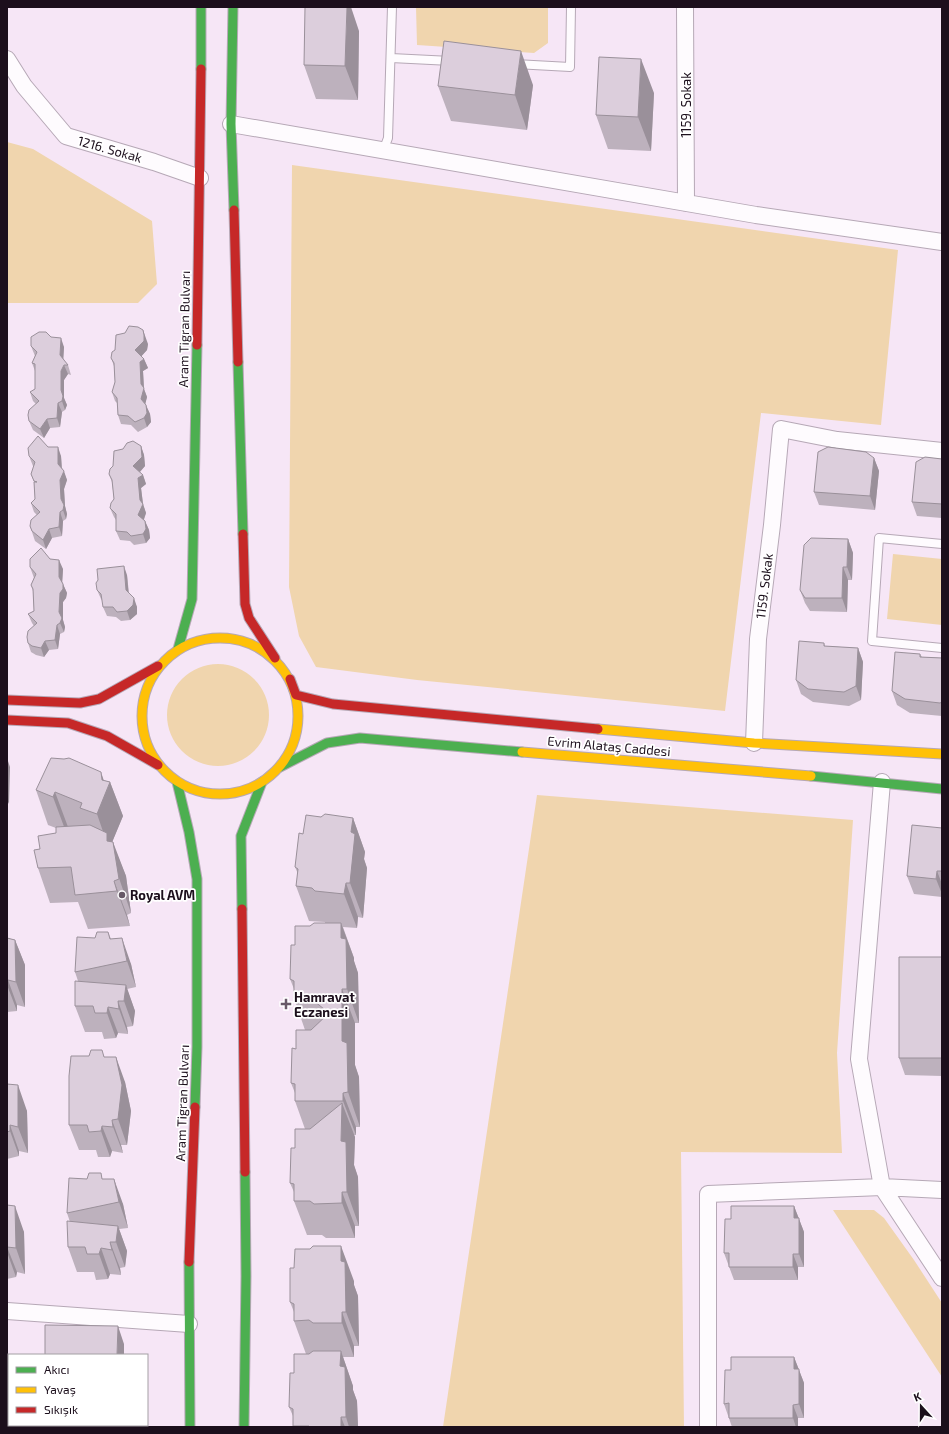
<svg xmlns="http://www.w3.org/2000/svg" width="949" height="1434" font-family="'Exo 2',sans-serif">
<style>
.green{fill:#f0d5ae}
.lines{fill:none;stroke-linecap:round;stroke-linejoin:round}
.lane-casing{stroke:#b6a8b6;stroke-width:10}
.street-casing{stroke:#b6a8b6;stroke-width:18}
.fast-casing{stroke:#b6a8b6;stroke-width:11}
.slow-casing{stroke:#b6a8b6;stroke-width:11}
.jam-casing{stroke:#b6a8b6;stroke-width:11}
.lane{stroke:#fefbfe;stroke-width:8}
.street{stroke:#fefbfe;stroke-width:16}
.fast{stroke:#4caf50;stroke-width:9}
.slow{stroke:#ffc107;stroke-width:9}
.jam{stroke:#c62828;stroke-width:9}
.wall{fill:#bdb1bd}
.shaded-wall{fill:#9a909a}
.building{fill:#dccedc;stroke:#9a909a}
.poi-dot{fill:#685a68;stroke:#fff;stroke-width:1.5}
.labels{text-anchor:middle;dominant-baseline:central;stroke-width:3.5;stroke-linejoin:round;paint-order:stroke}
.street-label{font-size:13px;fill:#1c0f1c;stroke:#fff}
.poi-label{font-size:13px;font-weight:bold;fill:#1c0f1c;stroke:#fff;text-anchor:start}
</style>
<rect width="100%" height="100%" fill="#f6e6f6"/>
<path class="green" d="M416 7H548V43L534 53 417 45Z
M7 142 33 149 152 221 157 284 138 303H7Z
M292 165 898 250 881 425 761 413 725 711 417 680 316 667 299 636 289 587Z
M893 554 942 559V625L887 619Z
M167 715a51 51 0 1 1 102 0a51 51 0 1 1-102 0Z
M537 795 853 820 837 1053 842 1153 681 1152 684 1427H443Z
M833 1210H874L884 1218 914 1260 942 1303V1377Z"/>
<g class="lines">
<defs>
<path id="lane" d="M391 58 451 61
M515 64 570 67 571 7
M383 151 388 138 392 7
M942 544 879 538 872 641 942 648"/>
<path id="street" d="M685 7 686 203
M7 59 24 86 66 136 154 162 200 178
M231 124 756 215 942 242
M754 743 758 639 772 525 781 429 837 440 942 451
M882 782 859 1059 882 1187 942 1278
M7 1311 189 1324
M708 1427V1194L882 1187 942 1190"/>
<path id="fast" d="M201 7V69
M233 7 231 124 234 210
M238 362 243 534
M178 649 192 599 197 345
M280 767 327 743 360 738 522 752
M811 776 942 789
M177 782 189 832 197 879V1047L195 1107
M242 909 241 836 262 782
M189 1262 190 1427
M244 1427 246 1276 245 1172"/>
<path id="slow" d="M142 716a78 78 0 1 1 156 0a78 78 0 1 1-156 0Z
M598 729 754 743 942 754
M522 752 811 776"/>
<path id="jam" d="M234 210 238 362
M197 345 201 69
M243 534 245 604 249 618 275 658
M290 679 296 695 333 704 598 729
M7 700 80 703 99 699 158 666
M7 720 68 723 107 736 158 765
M242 909 245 1172
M189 1262 195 1107"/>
</defs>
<use href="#lane" class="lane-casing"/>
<use href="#street" class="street-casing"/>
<use href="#fast" class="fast-casing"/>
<use href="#slow" class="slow-casing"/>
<use href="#jam" class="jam-casing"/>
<use href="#lane" class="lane"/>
<use href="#street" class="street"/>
<use href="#fast" class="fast"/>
<use href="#slow" class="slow"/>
<use href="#jam" class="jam"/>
</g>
<path class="wall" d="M359 31 358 100 316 99 304 65Z
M533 85 527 130 451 121 438 86Z
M654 93 651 151 608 149 596 115Z
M51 337 64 347 63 360 68 365 71 375 68 374 64 380V398L67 405 65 410 62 412 60 427 50 428 44 438 33 430 29 421 36 404 33 401 30 392 35 389V371L32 363 35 356 31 346Z
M148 344 147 350 141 356 144 359 148 368 143 371 144 389 147 397 145 404 150 414 151 422 147 427 138 432 131 425 121 424 118 415 117 403 115 401 112 392 115 382 114 366 111 358Z
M141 446 144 455 145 466 140 472 143 475 146 484 141 488 143 504 146 513 144 520 145 521 149 530 150 538 146 543 134 545 130 541 120 540 116 531V520L114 517 110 508 114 499 112 482 109 474Z
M48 447 61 456 62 468 67 480 64 489 65 506 67 514 66 519 63 521 62 536 52 538 46 549 35 541 30 526 37 515 34 512 31 503 35 499 34 482 31 474 34 467 33 466 29 456Z
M874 458 879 471 875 510 819 505 814 492Z
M942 459V518L917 516 912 502Z
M848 539 853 553 852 580H848L847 612 810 611 805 603 800 590Z
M50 559 63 569 62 582 67 593 66 598 63 602V620L65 627 64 632 60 634 58 649 49 650 44 657 36 655 31 652 28 643 34 626 32 623 28 614 34 611 33 591 31 585 34 578 30 567Z
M127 575 129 593 137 607V614L130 620 121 621 116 617 107 616 103 607V601L101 599 97 590Z
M824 643 825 646 858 648 863 662 861 700 849 706 813 702 801 694 796 680Z
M920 654 922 657 942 658V716L910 713 897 705 892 691Z
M103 780 110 782 123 816 112 842 126 876 131 913 127 915 130 926 88 929 78 902 50 903 38 868 40 849 56 833V828L48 825 36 790Z
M321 817 353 818 365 852 364 859 367 868 363 918 358 917 357 928 343 927 354 958V961L358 973 359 1023H355V1065L359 1077 360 1127H356V1135H354L355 1137 354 1165 358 1177 359 1226H355V1238H326L322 1235H307L294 1201V1192L290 1183 295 1148 305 1129 295 1101V1093L291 1083 296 1049 305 1030 294 998V989L290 979 295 945 310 926 325 923V922L309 921 296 886 298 874 295 867 303 834Z
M942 828V897L914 894 907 876Z
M108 932 111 939 131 964 136 987 127 989 135 1011 133 1026 127 1027 128 1034 118 1033 116 1038 104 1039 102 1032H85L75 1006 78 981 75 972 95 938Z
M7 938 15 940 25 965V1007L17 1005V1011L7 1012Z
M942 957V1076L905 1075 899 1058Z
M105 1057 125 1082 131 1111 127 1145H121L123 1153 112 1151 110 1157H98L96 1150H79L69 1125Z
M7 1084 27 1111 28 1153 19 1151V1156L7 1159Z
M103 1179 123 1204 128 1228 119 1229 127 1251 125 1267 120 1268 121 1275 110 1274 108 1279 96 1280 94 1272H77L68 1247 70 1222 67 1213Z
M7 1205 24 1232 25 1274 17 1272 16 1277 7 1279Z
M794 1206 804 1232V1267H798V1280H734L724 1253 731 1219Z
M354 1281V1285L358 1296 359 1346H354V1357H343L353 1386V1390L357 1401 358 1427H293V1416L289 1407 294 1373 306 1354 294 1321V1312L290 1302Z
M794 1357 804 1383V1418H798V1427H732L724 1404 731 1370Z"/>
<path class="shaded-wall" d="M347 7H351L359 31 358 100 345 66Z
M521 51 533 85 527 130 515 95Z
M641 59 654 93 651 151 638 117Z
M143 330 148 344 147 350 139 359 135 350Z
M61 338 64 347 63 364 60 355Z
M144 359 148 368 143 371 144 389 147 397 144 409 141 399V384L140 362Z
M64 365 68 374 64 380V398L67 405 65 410 62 401 61 390V371Z
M58 403 62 412 60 427 57 418Z
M146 405 150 414 151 422 147 427 144 418Z
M47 419 50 428 44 438 40 429Z
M141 446 144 455 145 466 137 475 133 466Z
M58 447 61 456 62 473 58 464Z
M874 458 879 471 875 510 870 496Z
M64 471 67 480 64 489 65 506 67 514 66 519 63 510 61 499 60 480Z
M143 475 146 484 141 488 143 504 146 513 142 524 138 515V478Z
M60 512 63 521 62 536 59 527Z
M145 521 149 530 150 538 146 543 143 534Z
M49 529 52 538 46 549 43 540Z
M848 539 853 553 852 580 847 567Z
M59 560 63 569 62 586 59 577Z
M124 566 127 575 129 599 126 590Z
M843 567 848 580 847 612 842 598Z
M63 584 67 593 66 598 63 602V620L65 627 64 632 60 623 59 612 60 593Z
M134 598 137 607V614L130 620 127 611Z
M57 625 60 634 58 649 55 640Z
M45 641 49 650 44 657 41 648Z
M858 648 863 662 861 700 856 686Z
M7 758 10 767 9 804 7 800Z
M101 772 107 790 110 782 123 816 111 845 113 842 126 876 131 913 97 814 102 780Z
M55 792 68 827 66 832 53 797Z
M353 818 365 852 364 859 367 868 363 918 350 883 351 832Z
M937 871 942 884V894L936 879Z
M114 881 127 915 130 926 117 891Z
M346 883 358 917 357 928 344 894Z
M341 923 354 958V961L358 973 359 1023 347 989 341 938Z
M122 938 131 964 136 987 127 961Z
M15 940 25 965V1007L16 982Z
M8 980 17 1005V1011L7 985Z
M126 985 135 1011 133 1026 124 1001Z
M342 989 355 1023V1065L359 1077 360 1127 348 1092 342 1041Z
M118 1001 127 1027 128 1034 119 1009Z
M108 1007 118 1033 116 1038 107 1013Z
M116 1057 125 1082 131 1111 127 1145 118 1119Z
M18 1085 27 1111 28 1153 18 1127Z
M343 1093 356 1127V1135L343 1101Z
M342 1103 355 1137 354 1165 358 1177 359 1226 347 1192 341 1141Z
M112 1120 121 1145 123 1153 113 1127Z
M10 1125 19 1151V1156L10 1131Z
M102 1126 112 1151 110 1157 101 1131Z
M114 1179 123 1204 128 1228 119 1202Z
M342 1192 355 1226V1238L342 1203Z
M15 1206 24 1232 25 1274 16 1248Z
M794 1206 804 1232V1267L799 1254 794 1218Z
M118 1226 127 1251 125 1267 116 1242Z
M110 1242 120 1268 121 1275 112 1250Z
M341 1246 354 1281V1285L358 1296 359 1346 346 1312 341 1261Z
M7 1247 17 1272 16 1277 7 1252Z
M101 1248 110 1274 108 1279 99 1254Z
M793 1254 798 1267V1280L793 1267Z
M342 1312 354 1346V1357L342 1323Z
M118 1326 124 1344V1355H117Z
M341 1351 353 1386V1390L357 1401 358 1427H349L346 1417 340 1366Z
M794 1357 804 1383V1418L799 1404 794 1369Z
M793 1405 798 1418V1427H796L793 1418Z
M341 1417 345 1427H341Z"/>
<path class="building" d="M305 7H347L345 66 304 65Z
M444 41 521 51 515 95 438 86Z
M599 57 641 59 638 117 596 115Z
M129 326 138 327 143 330 144 335V341L135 350 144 359 140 362 141 384 144 388 141 399 146 405 147 413 144 418 135 422 128 416 118 415 117 398 112 392 115 382 114 363 111 358 112 352 115 350 116 335 125 333Z
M39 332H46L51 337 61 338 60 355 68 365H64L61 371V390L63 396 62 401 58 403 57 418 47 419 40 429 29 421 28 415 29 410 39 401 30 392 35 389V364L32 363 37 352 31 346V337Z
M38 436 48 447H58V464L64 471 60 480 61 499 64 505 63 510 60 512 59 527 49 529 43 540 32 531 30 526 31 520 40 512 31 503 35 499 34 482H37L34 481 31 474 35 462 29 456 28 448Z
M133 441 141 446 142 457 133 466 143 475 138 478 140 500 143 504 138 515 145 521 146 529 143 534 131 536 127 532 116 531V514L110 508 111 503 114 499 112 480 109 474 110 469 113 466 114 451 123 449 127 443Z
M828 447 866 452 874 458 870 496 814 492 818 452Z
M925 457 942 459V504L912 502 916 462Z
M811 538 848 539 847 567H843L842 598H805L800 590 804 545Z
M41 548 50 559 59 560V577L63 584V589L60 593 59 612 62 618 60 623 57 625 55 640 45 641 41 648 32 646 28 643 27 637 28 631 37 623 28 614 34 611 33 589 31 585 36 574 30 567V559Z
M124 566 126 590 134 598 133 605 127 611 117 612 113 607H103L101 594 97 590 96 583 98 580 97 569Z
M799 641 824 643V646L858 648 856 686 844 692 808 689 796 680Z
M895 652 920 654V657L942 658V702L940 703 905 699 892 691Z
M51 758 64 759 69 758 101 772 102 780 110 782 97 814 80 808 82 803 55 792 53 797 36 790Z
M325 814 353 818 351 832 355 834 350 883H346L344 894 315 891 312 888 296 886 298 869 295 867 299 833 303 834 306 815 321 817Z
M90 825 107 833V841L113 842 119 879 114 881 117 891 75 895 71 867 38 868 34 850 40 849 38 836 56 833V827Z
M912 825 942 828V871H937L936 879 907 876Z
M314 923H341V938L346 939 347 989H342V1041L347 1043 348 1092 343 1093V1101H295V1084L291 1083 292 1048 296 1049V1030H311L329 1013 309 997 294 998V981L290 979 291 945H295V926H310Z
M97 932H108L110 939 122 938 127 961 75 972 77 937 95 938Z
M7 938 15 940 16 982 8 980 7 985Z
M899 957H942V1058H899Z
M75 981 126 985 124 1001H118L119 1009 108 1007 107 1013H95L93 1006H75Z
M91 1050H102L104 1057H116L122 1085 118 1119 112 1120 113 1127 102 1126 101 1131 89 1132 87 1125H69V1076L71 1056H89Z
M7 1084 18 1085V1127L10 1125V1131L7 1132Z
M342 1103 341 1141 346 1142 347 1192H342V1203L314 1204 310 1201H294V1184L290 1183 291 1148H295V1129H310Z
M89 1173H101L102 1179H114L119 1202 67 1213 69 1178 87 1179Z
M7 1205 15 1206 16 1248 7 1247V1252Z
M731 1206H794V1218H799V1254H793V1267H729V1253H724L725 1219H731Z
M67 1221 118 1226 116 1242H110L112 1250 101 1248 99 1254H87L85 1247H68Z
M313 1246H341V1261L345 1262 346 1312H342V1323H313L309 1320 294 1321V1304L290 1302V1268H294L295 1249H310Z
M45 1325 118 1326 117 1355H45Z
M313 1351H341L340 1366 345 1367 346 1417H341V1427H310L309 1426H293V1409L289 1407 290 1373H294V1354H309Z
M731 1357H794V1369H799V1404L793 1405V1418H729V1403L724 1404 725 1370H731Z"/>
<g class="poi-dot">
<circle cx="122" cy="895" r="4"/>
<path d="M284 998h4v4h4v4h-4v4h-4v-4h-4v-4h4z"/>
</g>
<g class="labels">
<g class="street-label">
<text transform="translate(686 105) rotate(-90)">1159. Sokak</text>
<text transform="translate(110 149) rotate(16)">1216. Sokak</text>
<text transform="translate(184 329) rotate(-89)">Aram Tigran Bulvarı</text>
<text transform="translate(764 586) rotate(-83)">1159. Sokak</text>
<text transform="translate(609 746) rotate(5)">Evrim Alataş Caddesi</text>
<text transform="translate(182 1103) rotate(-88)">Aram Tigran Bulvarı</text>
</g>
<g class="poi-label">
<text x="130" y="895">Royal AVM</text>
<text x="294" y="997">Hamravat<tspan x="294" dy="15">Eczanesi</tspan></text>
</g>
</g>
<rect width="949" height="1434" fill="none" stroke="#1c0f1c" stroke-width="16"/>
<rect x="8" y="1354" width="140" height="72" fill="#ffffff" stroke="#a49fa4"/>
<rect x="16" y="1367" width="20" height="6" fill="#4caf50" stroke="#a49fa4"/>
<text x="44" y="1374" font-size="12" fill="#1c0f1c">Akıcı</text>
<rect x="16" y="1387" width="20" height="6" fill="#ffc107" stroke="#a49fa4"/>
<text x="44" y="1394" font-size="12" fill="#1c0f1c">Yavaş</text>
<rect x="16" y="1407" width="20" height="6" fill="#c62828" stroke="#a49fa4"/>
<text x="44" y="1414" font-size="12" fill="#1c0f1c">Sıkışık</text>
<g transform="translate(921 1406) rotate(339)" stroke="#ffffff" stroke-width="3" paint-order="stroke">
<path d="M0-3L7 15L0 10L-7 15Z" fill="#1c0f1c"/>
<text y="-6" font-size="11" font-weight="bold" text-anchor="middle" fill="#1c0f1c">K</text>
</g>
</svg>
